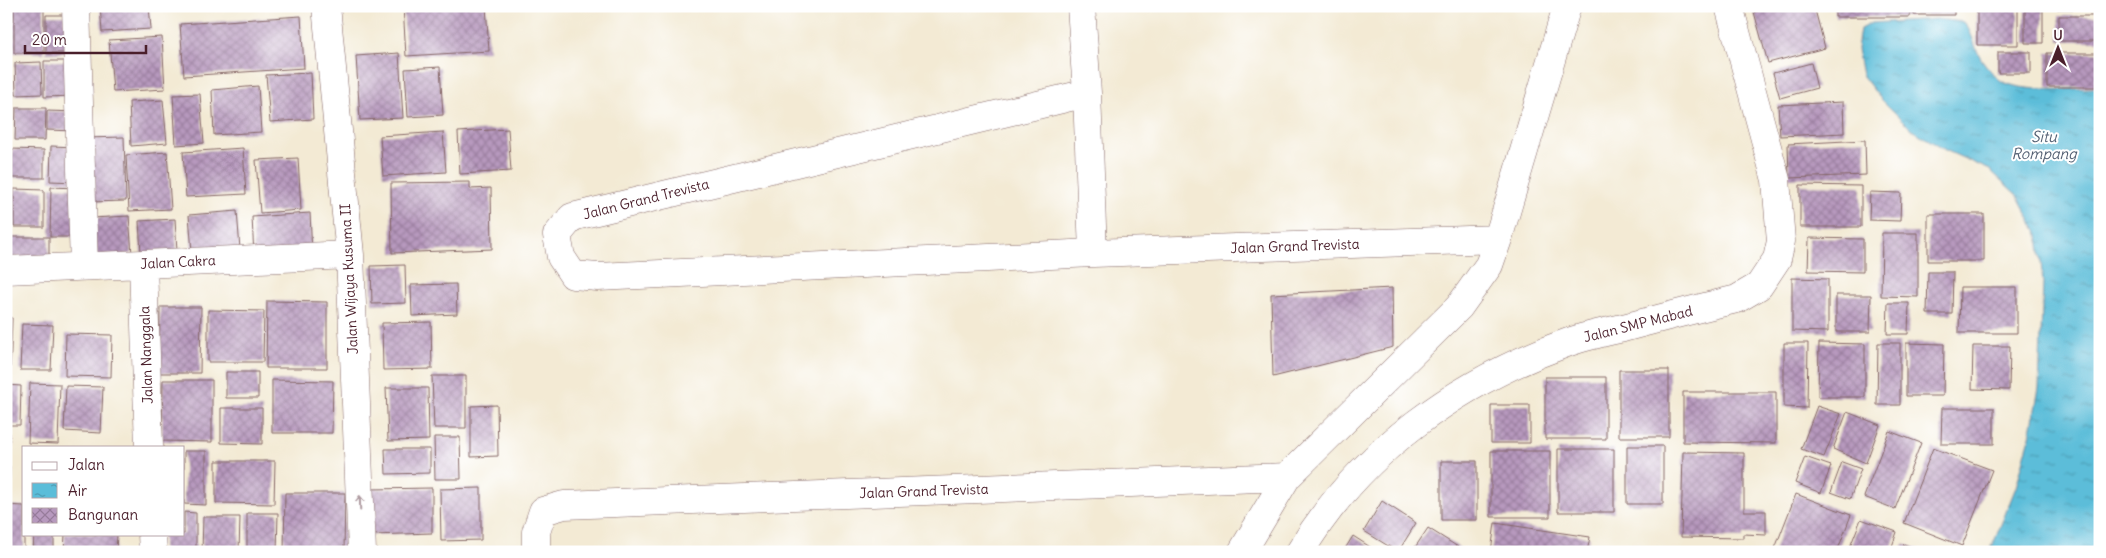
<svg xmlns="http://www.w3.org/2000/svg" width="2106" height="558" font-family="Delius,sans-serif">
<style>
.water{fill:url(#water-ripples);stroke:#526e82}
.building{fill:url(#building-cross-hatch)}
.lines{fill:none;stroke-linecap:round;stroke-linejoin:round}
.minor-casing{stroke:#856666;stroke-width:29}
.minor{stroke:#fff;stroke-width:28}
.oneway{stroke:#ae9aa0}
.labels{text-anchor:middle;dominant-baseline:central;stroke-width:4;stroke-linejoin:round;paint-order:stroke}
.street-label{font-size:14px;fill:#4a1f2b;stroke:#fff}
.water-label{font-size:15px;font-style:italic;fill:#515e71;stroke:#fff}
</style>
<defs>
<pattern id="water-ripples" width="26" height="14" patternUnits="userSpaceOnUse" patternTransform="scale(1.25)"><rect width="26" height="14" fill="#5bbdd9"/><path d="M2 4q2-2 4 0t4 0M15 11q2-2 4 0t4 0" fill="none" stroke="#4d99b0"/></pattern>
<pattern id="building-cross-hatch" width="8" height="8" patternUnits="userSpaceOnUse" patternTransform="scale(1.25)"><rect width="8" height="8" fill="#b799be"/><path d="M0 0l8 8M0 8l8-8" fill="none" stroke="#977c9b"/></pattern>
</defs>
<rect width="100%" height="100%" fill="#fff"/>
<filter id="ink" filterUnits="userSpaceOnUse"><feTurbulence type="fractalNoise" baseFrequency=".02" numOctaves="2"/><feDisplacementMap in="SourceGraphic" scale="10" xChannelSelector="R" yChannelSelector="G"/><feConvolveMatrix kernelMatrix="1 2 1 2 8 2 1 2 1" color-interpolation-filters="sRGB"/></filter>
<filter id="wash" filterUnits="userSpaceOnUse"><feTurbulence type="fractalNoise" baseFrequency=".0096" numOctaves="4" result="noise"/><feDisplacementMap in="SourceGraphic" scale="20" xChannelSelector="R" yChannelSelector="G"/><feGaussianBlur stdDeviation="1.12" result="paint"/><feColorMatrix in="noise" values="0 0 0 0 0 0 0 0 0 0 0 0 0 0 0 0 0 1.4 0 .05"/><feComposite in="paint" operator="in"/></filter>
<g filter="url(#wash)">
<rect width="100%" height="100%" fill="#f3ead4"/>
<path class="water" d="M1936 19 1964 22C1973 33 1974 48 1982 60 1987 67 1993 74 2000 80 2022 94 2074 88 2100 88V552H1990L2016 487 2030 437 2039 388 2043 282 2038 234 2017 195 1990 170 1945 150 1911 129 1880 98 1862 75 1857 49 1860 29 1871 23Z"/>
<g id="blocks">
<path class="building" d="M14 6H44V53H14Z
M100 6H149L151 29 102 32Z
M403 6H486L489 51 406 56Z
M1777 6H1814L1825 48 1768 63 1754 12Z
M1835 6H1910V17H1835Z
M1914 6H1954V15H1914Z
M1977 6H2018V45H1977Z
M2057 6H2100V9H2057Z
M2025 8H2043V43H2025Z
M46 15H74V53H46Z
M301 16 304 68 184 76 180 24Z
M2059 16H2100V41H2059Z
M6 31H11L10 69H6Z
M162 37 165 89 113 92 109 40Z
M1998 52H2031V73H1998Z
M399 53 403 118 360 120 356 56Z
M2047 53H2100V87H2047Z
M44 61H75L76 96 44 97Z
M41 62 42 94 16 95 15 63Z
M1811 63 1817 88 1780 98 1773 73Z
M440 67 443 115 408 117 405 69Z
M311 73 313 119 270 122 266 75Z
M6 81H12V114H6Z
M258 86 261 132 214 135 212 90Z
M200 94 204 143 176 145 173 95Z
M163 100 167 143 131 146 129 102Z
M1843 102 1844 133 1780 136 1778 105Z
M16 108H46L45 140H15Z
M47 111 77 112 76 131 47 130Z
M508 129 511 171 460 174 458 132Z
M443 132 446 172 383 176 380 136Z
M124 137 126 201 88 202 85 138Z
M1865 140 1866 175 1789 178 1788 144Z
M51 146 76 147V182L50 181Z
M243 148 246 194 186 197 183 152Z
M12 149 44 150V178H12Z
M167 152 171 209 129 211 126 155Z
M298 158 301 210 260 213 256 160Z
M470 182V189L491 188 492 249 392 253 391 183Z
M1800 185 1861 186V227H1800Z
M51 187 76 188 75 237H50Z
M14 189 44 190V227H14Z
M1870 192 1901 193 1900 221 1869 220Z
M237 211 240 249 192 252 189 215Z
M310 213 312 253 254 256 252 217Z
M1928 214H1984V261H1928Z
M129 216 132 254 95 257 92 218Z
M175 219 177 251 141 253 139 221Z
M1882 233H1918V297L1881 296Z
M6 237H49V260L6 259Z
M1809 238 1863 239V272L1808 271Z
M405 265 406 303 372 304 371 266Z
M1928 272H1953L1952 314H1927Z
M1792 278 1828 279V332L1792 331Z
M456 284 457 314 412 316 411 285Z
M1960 287H2017V333H1959Z
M1392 288 1393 347 1273 377 1271 294Z
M1836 295H1871L1870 332H1836Z
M267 301 327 302V368H266Z
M1888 303H1909L1908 334H1887Z
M160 307H201L200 373H159Z
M208 310 264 311 263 362H208Z
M6 317 12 318 10 376H6Z
M431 322 432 369 383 370 382 323Z
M22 324 53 325 51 370H20Z
M66 334 112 335 111 377 65 376Z
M1784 343H1808L1807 408 1784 407Z
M1819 343 1865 344V397H1818Z
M1878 343H1900V405H1877Z
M1906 343 1944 344 1943 396H1906Z
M1973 346H2010L2009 390 1972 389Z
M1619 370H1669V437H1619Z
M226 372H258V398H226Z
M432 376H466V428H434Z
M1545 377H1606V439H1545Z
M163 380H212V442L162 441Z
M272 380 333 381 332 433H272Z
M30 383 60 384 58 444 28 443Z
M6 385 21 386 20 425H6Z
M66 386 103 387 101 433 64 431Z
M386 388H428L429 440 388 441Z
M1683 392H1776V443L1683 442Z
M497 405 498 456 471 457V406Z
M1491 405H1530V443H1491Z
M1817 406 1841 414 1824 457 1801 449Z
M221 408H262V444L221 443Z
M1942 408H1994V444H1941Z
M1847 412 1880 425 1866 463 1833 449Z
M1889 431 1921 443 1895 509 1864 497Z
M6 433H10L9 457H6Z
M434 437H460L461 479H435Z
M1627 446H1663V504H1627Z
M1933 448 1992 470 1962 546 1904 523Z
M385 449H430V473L386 474Z
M1558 449H1614V512H1558Z
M184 451H206V505L184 504Z
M1491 451H1550V517H1491Z
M1683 452 1744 453V511H1766V535L1743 534V538L1681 537Z
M1805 457 1831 466 1821 493 1795 483Z
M216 461H275L274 504 216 503Z
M1441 461H1477V520H1441Z
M1842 462 1861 469 1850 499 1831 492Z
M6 467H10L9 495H6Z
M432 488V533L372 535 371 489Z
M481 488V540L441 541 440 489Z
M285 493H345L344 552H284Z
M1796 494 1851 515 1837 552 1774 551Z
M1382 501 1416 523 1398 552 1364 531Z
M6 505 24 506V552H6Z
M184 512 196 513V552H163V534H184Z
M247 513H278L277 552H247Z
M203 517H240L239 552H202Z
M1861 519 1897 532 1890 552H1848Z
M1495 523 1590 537 1587 552H1491Z
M1428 528 1466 552H1412Z
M34 534H54V552H33Z
M65 534H117L116 552H64Z
M1353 536 1378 552H1343Z
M1904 544 1926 552H1901Z"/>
</g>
</g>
<g filter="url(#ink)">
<use href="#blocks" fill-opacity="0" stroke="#856666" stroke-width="1"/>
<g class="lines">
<defs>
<path id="minor" d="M76 6 84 266
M326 6 350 255 362 552
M1081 6 1087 93 1093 253
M1087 93 572 217 557 235 561 257 573 275 598 277 1093 253 1498 239 1567 6
M143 264 149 447
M6 270 350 255
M152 534 153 552
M536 552V532L543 511 564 505 1287 477
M1242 552 1287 477 1459 307 1489 265 1498 239
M1300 552C1360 451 1459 381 1569 342 1586 336 1605 332 1623 328 1661 318 1699 308 1737 299L1759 286 1777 259 1781 241 1776 180 1729 6"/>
</defs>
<use href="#minor" class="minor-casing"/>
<use href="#minor" class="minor"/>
</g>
<defs><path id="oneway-shaft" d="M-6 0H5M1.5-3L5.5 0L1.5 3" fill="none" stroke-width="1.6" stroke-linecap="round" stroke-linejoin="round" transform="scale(1.25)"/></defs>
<use class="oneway" href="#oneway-shaft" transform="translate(360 503) rotate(-92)"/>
</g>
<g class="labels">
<g class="street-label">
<text transform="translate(646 199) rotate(-14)">Jalan Grand Trevista</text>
<text transform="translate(1295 246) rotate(-2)">Jalan Grand Trevista</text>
<text transform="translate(178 262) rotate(-3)">Jalan Cakra</text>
<text transform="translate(349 279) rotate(-93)">Jalan Wijaya Kusuma II</text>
<text transform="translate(1638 324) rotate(-14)">Jalan SMP Mabad</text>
<text transform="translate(146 355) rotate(-92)">Jalan Nanggala</text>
<text transform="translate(924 491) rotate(-2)">Jalan Grand Trevista</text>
</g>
<g class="water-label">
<text x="2044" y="136">Situ<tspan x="2044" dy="17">Rompang</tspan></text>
</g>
</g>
<rect width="2106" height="558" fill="none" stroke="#fff" stroke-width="25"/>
<rect x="22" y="446" width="162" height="90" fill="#ffffff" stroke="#b7a5aa"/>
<rect x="32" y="462" width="25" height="8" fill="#ffffff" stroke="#b7a5aa"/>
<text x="68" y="470" font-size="15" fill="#4a1f2b">Jalan</text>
<rect x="32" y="483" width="25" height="15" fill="url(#water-ripples)" stroke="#b7a5aa"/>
<text x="68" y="496" font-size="15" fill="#4a1f2b">Air</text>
<rect x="32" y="508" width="25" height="15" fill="url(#building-cross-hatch)" stroke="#b7a5aa"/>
<text x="68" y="520" font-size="15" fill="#4a1f2b">Bangunan</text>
<g transform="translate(2058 48)" stroke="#ffffff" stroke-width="4" paint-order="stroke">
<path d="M0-4L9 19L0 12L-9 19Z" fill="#4a1f2b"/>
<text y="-8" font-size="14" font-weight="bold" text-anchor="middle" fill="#4a1f2b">U</text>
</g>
<path d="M25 45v8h121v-8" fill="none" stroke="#4a1f2b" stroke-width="2.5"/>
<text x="32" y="45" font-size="15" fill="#4a1f2b" stroke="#ffffff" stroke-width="4" paint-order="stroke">20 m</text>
</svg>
